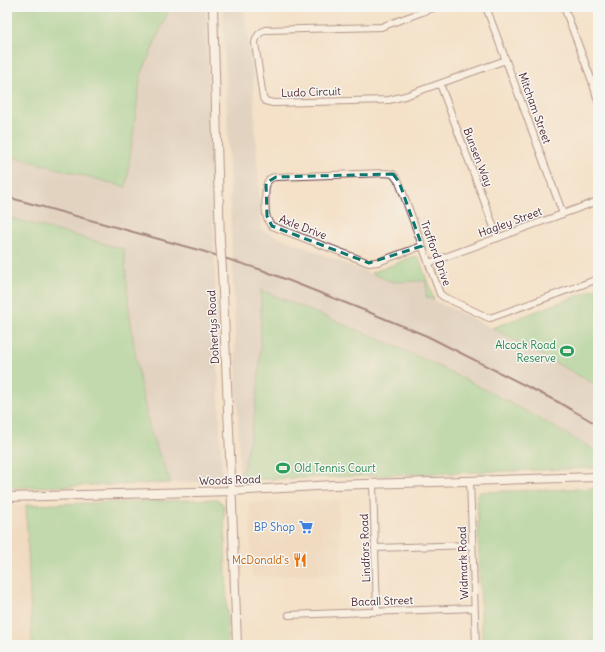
<svg xmlns="http://www.w3.org/2000/svg" width="605" height="652" font-family="Delius,sans-serif">
<style>
.built{fill:#ecd2b9}
.industrial{fill:#cdc2b9}
.green{fill:#84ce8a;stroke:#67765a}
.lines{fill:none;stroke-linecap:round;stroke-linejoin:round}
.street-casing{stroke:#643c43;stroke-width:8}
.secondary-casing{stroke:#643c43;stroke-width:10}
.street{stroke:#fff;stroke-width:6}
.secondary{stroke:#fff;stroke-width:8}
.rail{stroke:#4a1f2b;stroke-width:2}
.secondary-bridge-casing{stroke:#643c43;stroke-width:10;stroke-linecap:butt}
.secondary-bridge{stroke:#fff;stroke-width:8}
.marked{fill:none;stroke:#0f766e;stroke-width:3;stroke-dasharray:8 5;stroke-linejoin:round}
.labels{text-anchor:middle;dominant-baseline:central;stroke-width:3;stroke-linejoin:round;paint-order:stroke}
.street-label{font-size:11px;fill:#4a1f2b;stroke:#f6f6f2}
.leisure-label{font-size:11px;fill:#27864d;stroke:#f6f6f2;text-anchor:end}
.shop-label{font-size:11px;fill:#366cbe;stroke:#f6f6f2;text-anchor:end}
.food-label{font-size:11px;fill:#c56008;stroke:#f6f6f2;text-anchor:end}
</style>
<rect width="100%" height="100%" fill="#f6f6f2"/>
<filter id="ink" filterUnits="userSpaceOnUse"><feTurbulence type="fractalNoise" baseFrequency=".025" numOctaves="2"/><feDisplacementMap in="SourceGraphic" scale="8" xChannelSelector="R" yChannelSelector="G"/><feConvolveMatrix kernelMatrix="1 2 1 2 8 2 1 2 1" color-interpolation-filters="sRGB"/></filter>
<filter id="wash" filterUnits="userSpaceOnUse"><feTurbulence type="fractalNoise" baseFrequency=".012" numOctaves="4" result="noise"/><feDisplacementMap in="SourceGraphic" scale="16" xChannelSelector="R" yChannelSelector="G"/><feGaussianBlur stdDeviation="0.9" result="paint"/><feColorMatrix in="noise" values="0 0 0 0 0 0 0 0 0 0 0 0 0 0 0 0 0 1.4 0 .05"/><feComposite in="paint" operator="in"/></filter>
<g filter="url(#wash)">
<rect width="100%" height="100%" fill="#f4e1c8"/>
<path class="built" d="M338 500 341 574 252 577 249 503Z
M7 505H26L32 645H7Z"/>
<path class="industrial" d="M170 7H206L222 481 171 483 150 431 136 360 129 308 124 249 7 217V155L126 186 141 75Z
M223 7H244L253 80 261 230 392 282 426 281 427 297 492 328 598 386V452L549 423 489 391 429 361 261 290 260 348 256 402 244 468 240 473Z"/>
<path class="green" d="M7 7H170L141 75 126 187 7 155Z
M7 217 124 249 129 308 136 360 150 431 171 483 7 488Z
M415 256 419 258 434 300 426 297V281L392 282 371 273Z
M598 288V386L492 328Z
M261 290C315 313 370 334 423 359 483 387 541 419 598 452V468L243 480 240 477V473L244 468C248 446 253 424 256 401 261 364 261 327 261 290Z
M598 488V645H482L477 495 480 492Z
M217 499 224 505 228 645H32L26 505Z"/>
</g>
<g filter="url(#ink)">
<g class="lines">
<defs>
<path id="street" d="M436 7 381 27 265 30C259 33 256 36 255 43L263 98 265 101 273 103 389 100 405 96 506 60
M486 7 563 214
M564 7 592 81 598 101
M440 84 498 238
M422 246 378 262 369 263 272 226C269 224 268 221 267 218 265 212 264 186 268 181 270 178 273 177 276 177L386 173 393 174 399 182 440 294 444 297 489 318 493 317 598 279
M429 263 598 201
M470 481 476 645
M373 484 377 611
M375 548 472 545
M289 615 474 608"/>
<path id="secondary" d="M213 7 220 242
M222 269 231 478 237 645
M7 497 232 491 333 485 598 477"/>
</defs>
<use href="#street" class="street-casing"/>
<use href="#secondary" class="secondary-casing"/>
<use href="#street" class="street"/>
<use href="#secondary" class="secondary"/>
<path class="rail" d="M7 197 202 251 262 270 366 311 427 336 560 403 598 425"/>
<defs>
<path id="secondary-bridge" d="M220 242 222 269"/>
</defs>
<use href="#secondary-bridge" class="secondary-bridge-casing"/>
<use href="#secondary-bridge" class="secondary-bridge"/>
</g>
</g>
<path d="M0 0H605V652H0ZM393 174 399 182 422 246 369 263 272 226 267 216 266 183 276 177Z" fill="#f4e1c8" fill-opacity=".55" fill-rule="evenodd"/>
<path class="marked" d="M393 174 399 182 422 246 369 263 272 226 267 216 266 183 276 177Z"/>
<defs>
<symbol id="stadium-bare" viewBox="-9 -9 18 18"><path d="M0-5a6.5 5 0 1 0 0 10a6.5 5 0 1 0 0-10ZM-3.5-1.8h7v3.6h-7Z" fill="#2e9e5b" stroke="#f6f6f2" stroke-width="2.5" paint-order="stroke"/></symbol>
<symbol id="supermarket-bare" viewBox="-9 -9 18 18"><path d="M-6-5.5h2.5l.6 2H6L4.5 2H-2.5L-4.4-4H-6ZM-1.5 3.2a1.3 1.3 0 1 0 .1 0ZM3 3.2a1.3 1.3 0 1 0 .1 0Z" fill="#3f7fe0" stroke="#f6f6f2" stroke-width="2.5" paint-order="stroke"/></symbol>
<symbol id="restaurant-bare" viewBox="-9 -9 18 18"><path d="M-5-6h1v4h1v-4h1v4h1v-4h1v5L-1.5 .5V6h-2V.5L-5-1ZM5-6V6H3V1.5H1.5Q1.5-4 5-6Z" fill="#e8710a" stroke="#f6f6f2" stroke-width="2.5" paint-order="stroke"/></symbol>
</defs>
<g fill-rule="evenodd">
<use href="#stadium-bare" x="557" y="341" width="20" height="20"/>
<use href="#stadium-bare" x="273" y="458" width="20" height="20"/>
<use href="#supermarket-bare" x="296" y="517" width="20" height="20"/>
<use href="#restaurant-bare" x="290" y="550" width="20" height="20"/>
</g>
<g class="labels">
<g class="street-label">
<text transform="translate(311 92) rotate(-2)">Ludo Circuit</text>
<text transform="translate(535 108) rotate(70)">Mitcham Street</text>
<text transform="translate(478 157) rotate(69)">Bunsen Way</text>
<text transform="translate(510 222) rotate(-20)">Hagley Street</text>
<text transform="translate(303 227) rotate(21)">Axle Drive</text>
<text transform="translate(436 253) rotate(70)">Trafford Drive</text>
<text transform="translate(213 327) rotate(-93)">Dohertys Road</text>
<text transform="translate(230 480) rotate(-2)">Woods Road</text>
<text transform="translate(365 548) rotate(-92)">Lindfors Road</text>
<text transform="translate(463 563) rotate(-92)">Widmark Road</text>
<text transform="translate(382 601) rotate(-2)">Bacall Street</text>
</g>
<g class="leisure-label">
<text x="556" y="345">Alcock Road<tspan x="556" dy="13">Reserve</tspan></text>
<text x="294" y="468" text-anchor="start">Old Tennis Court</text>
</g>
<g class="shop-label">
<text x="295" y="527">BP Shop</text>
</g>
<g class="food-label">
<text x="289" y="560">McDonald's</text>
</g>
</g>
<rect width="605" height="652" fill="none" stroke="#f6f6f2" stroke-width="24"/>
</svg>
